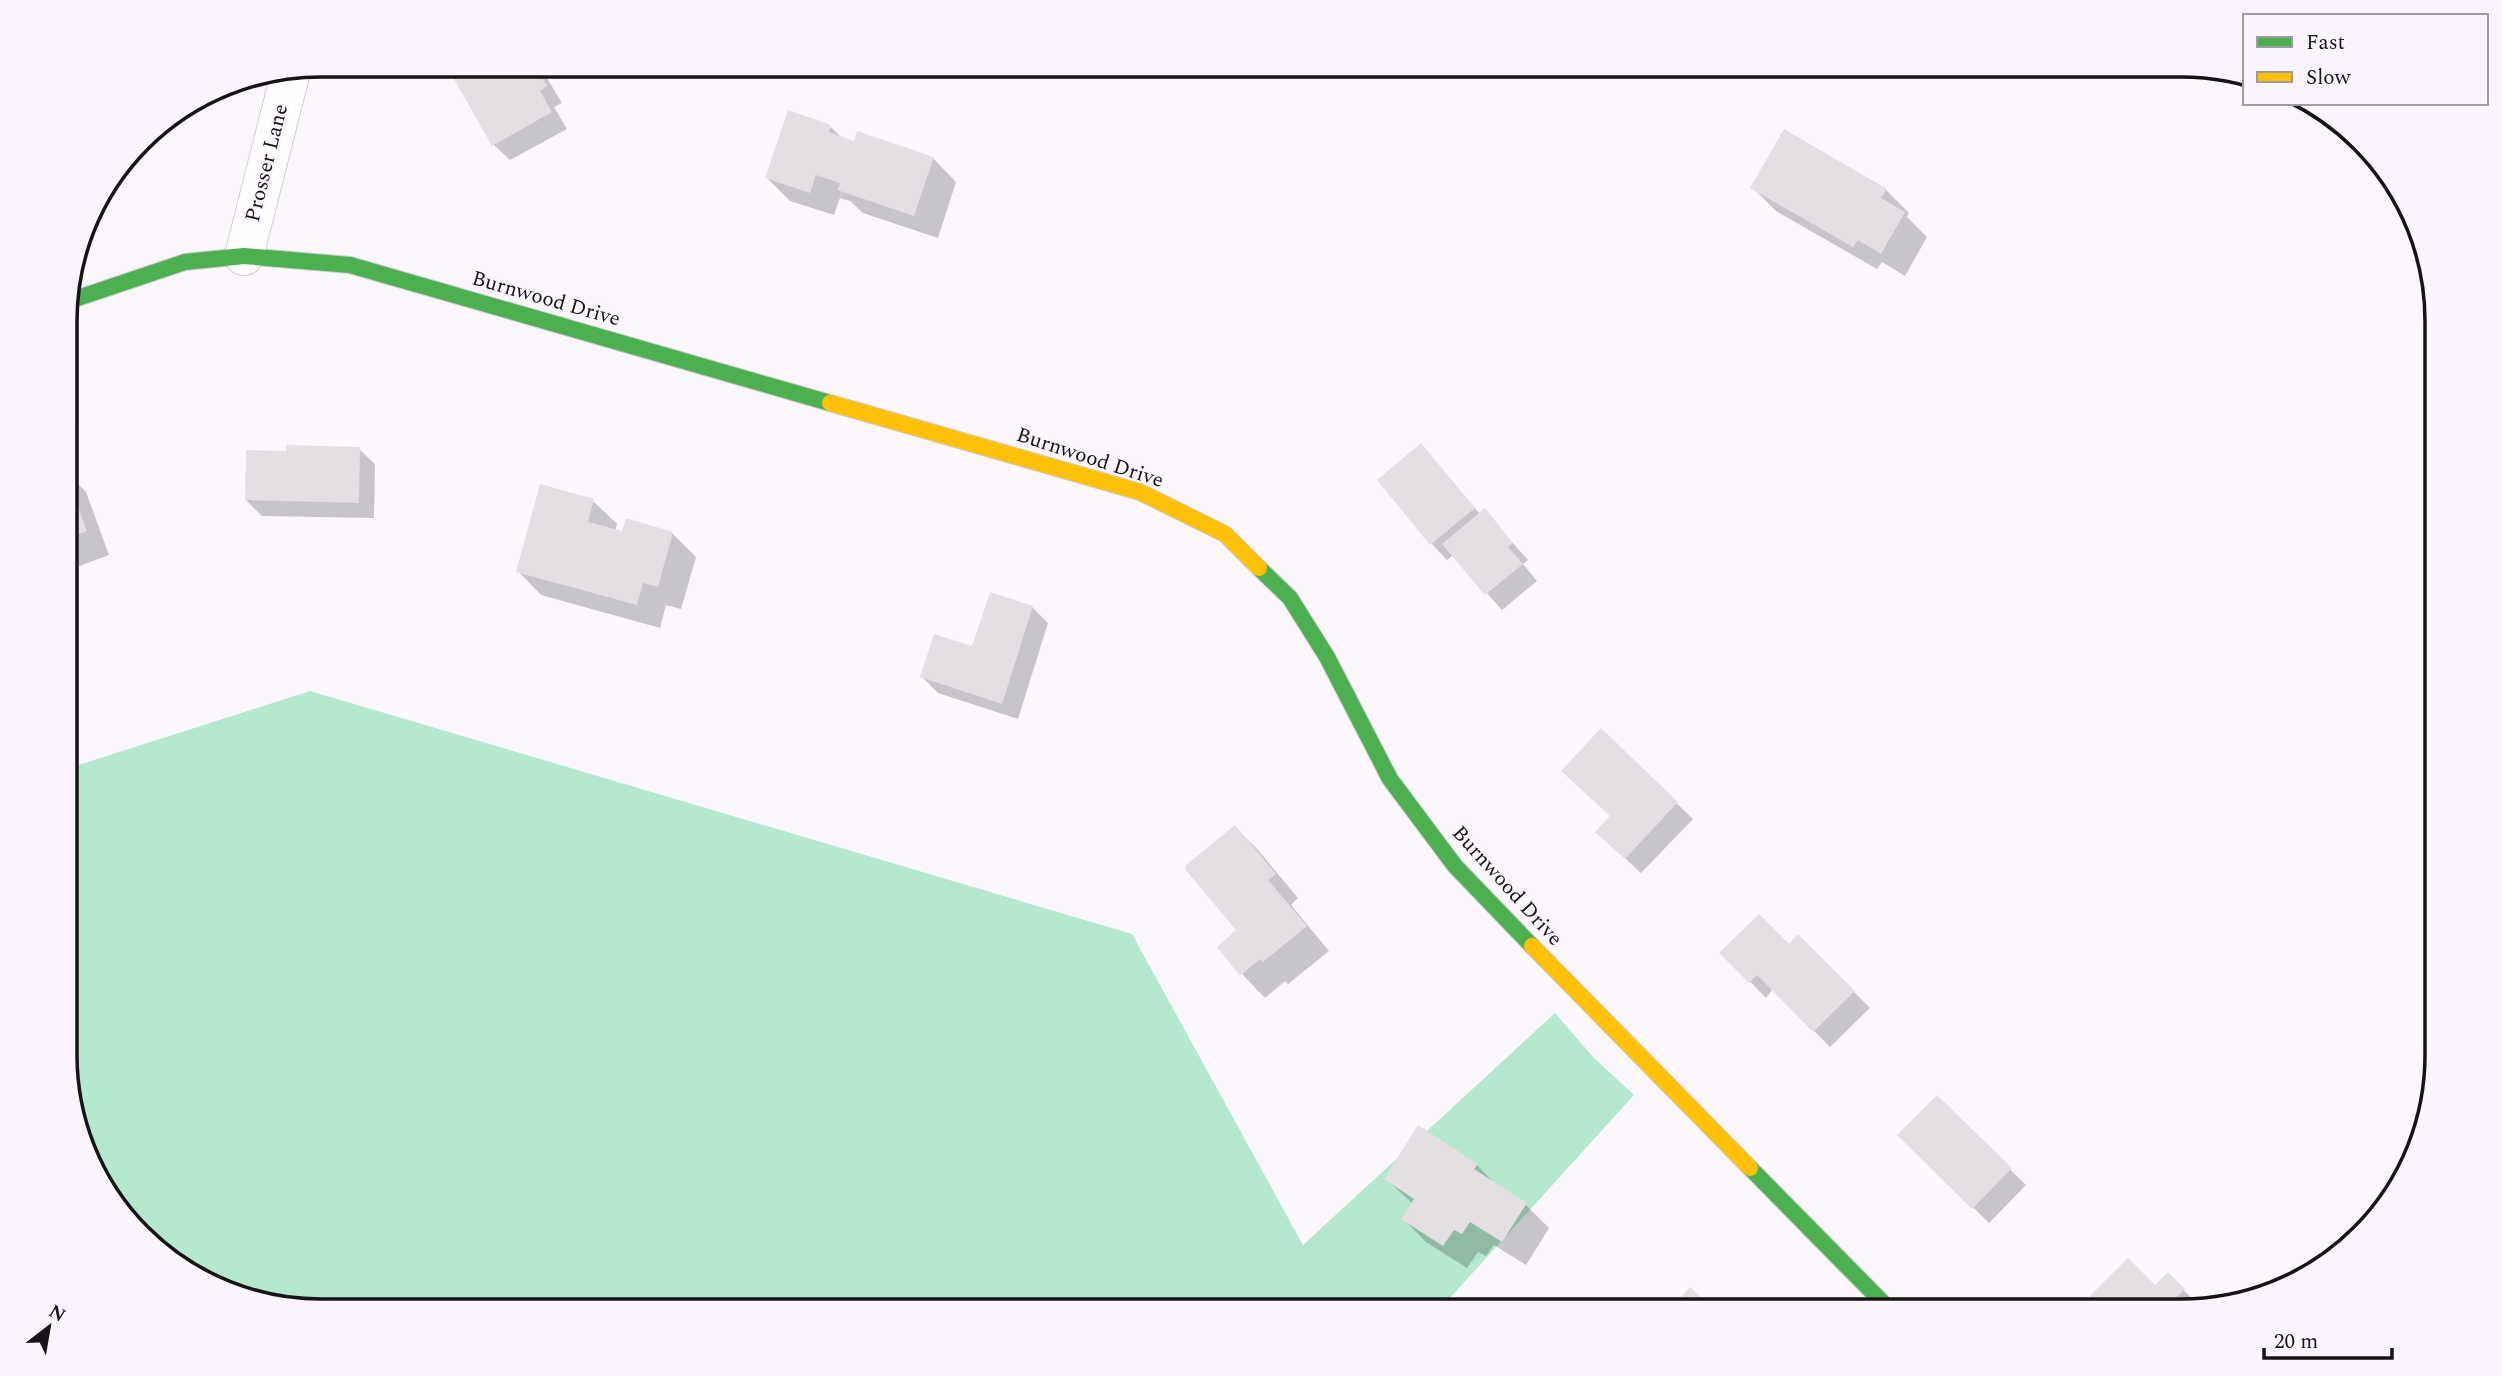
<svg xmlns="http://www.w3.org/2000/svg" width="2502" height="1376" font-family="Spectral,serif">
<style>
.green{fill:#b4e9ce}
.shadow{fill:#0003}
.building{fill:#e3dfe2}
.lines{fill:none;stroke-linecap:round;stroke-linejoin:round}
.street-casing{stroke:#d0cdd2;stroke-width:40}
.fast-casing{stroke:#d0cdd2;stroke-width:18}
.slow-casing{stroke:#d0cdd2;stroke-width:18}
.street{stroke:#fefeff;stroke-width:38}
.fast{stroke:#4caf50;stroke-width:16}
.slow{stroke:#ffc107;stroke-width:16}
.labels{text-anchor:middle;dominant-baseline:central;stroke-width:5;stroke-linejoin:round;paint-order:stroke}
.street-label{font-size:21px;fill:#171418;stroke:#fcf5ff}
.rim{fill:none;stroke:#171418;stroke-width:3.5}
</style>
<rect width="100%" height="100%" fill="#fbf7fd"/>
<path class="green" d="M310 691 1132 934 1303 1245 1555 1013 1594 1058 1634 1095 1438 1311H321L208 1285 108 1198 67 1088 66 769Z"/>
<path class="shadow" d="M448 65H534L547 78 562 103 554 107 567 129 510 160 494 145Z
M831 127 843 139 933 158 956 182 938 238 863 213 850 201 840 198 834 215 790 201 767 178Z
M1752 187 1886 190 1909 213 1907 217 1927 237 1905 276 1882 262 1877 269 1776 211Z
M1421 445 1480 514 1484 511 1528 560 1523 564 1537 581 1502 610 1453 555 1447 560 1432 544 1379 480Z
M359 449 375 464 374 518 262 516 246 500 287 453Z
M66 472 86 492 109 555 66 571Z
M593 501 617 524 615 531 672 533 696 557 681 609 666 605 660 628 541 595 518 571Z
M1032 607 1048 623 1018 719 938 693 922 677 974 648Z
M1601 731 1693 819 1641 873 1613 847Z
M1235 827 1258 850 1298 898 1291 905 1329 951 1288 984 1285 981 1265 998 1242 974Z
M1798 936 1870 1008 1830 1047 1773 989 1766 998 1722 953 1789 946Z
M1937 1098 2026 1185 1989 1223 1900 1135Z
M1477 1165 1498 1187 1526 1205 1549 1228 1526 1265 1494 1245 1486 1256 1478 1252 1467 1268 1426 1242 1403 1219 1413 1204 1386 1179Z
M2168 1275 2198 1304 2201 1301 2208 1307 2197 1311H2091L2155 1287Z"/>
<path class="building" d="M446 65H535L547 86 540 91 552 112 492 146Z
M788 110 831 125 829 132 854 141 857 131 934 157 914 216 837 190 840 183 816 175 810 193 765 178Z
M1784 129 1887 189 1881 198 1905 212 1881 254 1858 240 1853 247 1750 188Z
M1421 443 1475 508 1430 545 1377 480Z
M286 445 360 447 359 503 245 500 246 450 286 451Z
M66 475 87 531 66 539Z
M540 484 594 499 588 522 622 531 626 518 673 532 658 587 643 583 637 605 516 572Z
M1485 508 1513 543 1508 547 1523 564 1485 595 1442 544Z
M990 592 1033 606 1002 704 920 677 934 634 972 646Z
M1601 728 1678 802 1625 859 1595 832 1610 816 1561 771Z
M1235 825 1276 874 1268 880 1307 926 1263 962 1260 959 1240 976 1217 947 1236 930 1185 869 1186 865Z
M1759 914 1789 944 1798 934 1855 991 1813 1032 1757 975 1749 983 1719 953Z
M1937 1095 2012 1168 1972 1209 1897 1135Z
M1418 1125 1478 1164 1474 1169 1527 1203 1502 1242 1470 1222 1462 1234 1454 1230 1443 1246 1401 1219 1414 1199 1384 1179Z
M2128 1258 2155 1285 2168 1272 2185 1289 2172 1302 2180 1311H2089L2082 1304Z
M1690 1287 1716 1311H1668Z
M2201 1298 2210 1306 2188 1311Z"/>
<g class="lines">
<defs>
<path id="street" d="M244 256 291 71"/>
<path id="fast" d="M66 302 185 262 244 256 350 265 830 403
M1259 568 1290 598 1327 657 1390 779 1455 866 1532 946
M1750 1168 1891 1311"/>
<path id="slow" d="M830 403 1140 492 1225 534 1259 568
M1532 946 1750 1168"/>
</defs>
<use href="#street" class="street-casing"/>
<use href="#fast" class="fast-casing"/>
<use href="#slow" class="slow-casing"/>
<use href="#street" class="street"/>
<use href="#fast" class="fast"/>
<use href="#slow" class="slow"/>
</g>
<g class="labels">
<g class="street-label">
<text transform="translate(267 163) rotate(-76)">Prosser Lane</text>
<text transform="translate(546 299) rotate(16)">Burnwood Drive</text>
<text transform="translate(1090 458) rotate(18)">Burnwood Drive</text>
<text transform="translate(1507 886) rotate(48)">Burnwood Drive</text>
</g>
</g>
<path d="M0 0H2502V1376H0ZM321 77H2181A244 244 0 0 1 2425 321V1055A244 244 0 0 1 2181 1299H321A244 244 0 0 1 77 1055V321A244 244 0 0 1 321 77Z" fill="#fcf5ff" fill-rule="evenodd"/>
<path class="rim" d="M321 77H2181A244 244 0 0 1 2425 321V1055A244 244 0 0 1 2181 1299H321A244 244 0 0 1 77 1055V321A244 244 0 0 1 321 77Z"/>
<rect x="2243" y="14" width="245" height="91" fill="#fcf5ff" stroke="#a09ba3" stroke-width="2"/>
<rect x="2257" y="37" width="35" height="10" fill="#4caf50" stroke="#a09ba3" stroke-width="2"/>
<text x="2306" y="49" font-size="21" fill="#171418">Fast</text>
<rect x="2257" y="72" width="35" height="10" fill="#ffc107" stroke="#a09ba3" stroke-width="2"/>
<text x="2306" y="84" font-size="21" fill="#171418">Slow</text>
<g transform="translate(49 1327) rotate(31)" stroke="#fcf5ff" stroke-width="5" paint-order="stroke">
<path d="M0-5L12 26L0 18L-12 26Z" fill="#171418"/>
<text y="-10" font-size="19" font-weight="bold" text-anchor="middle" fill="#171418">N</text>
</g>
<path d="M2264 1348v10h128v-10" fill="none" stroke="#171418" stroke-width="3.5"/>
<text x="2274" y="1348" font-size="21" fill="#171418" stroke="#fcf5ff" stroke-width="5" paint-order="stroke">20 m</text>
</svg>
